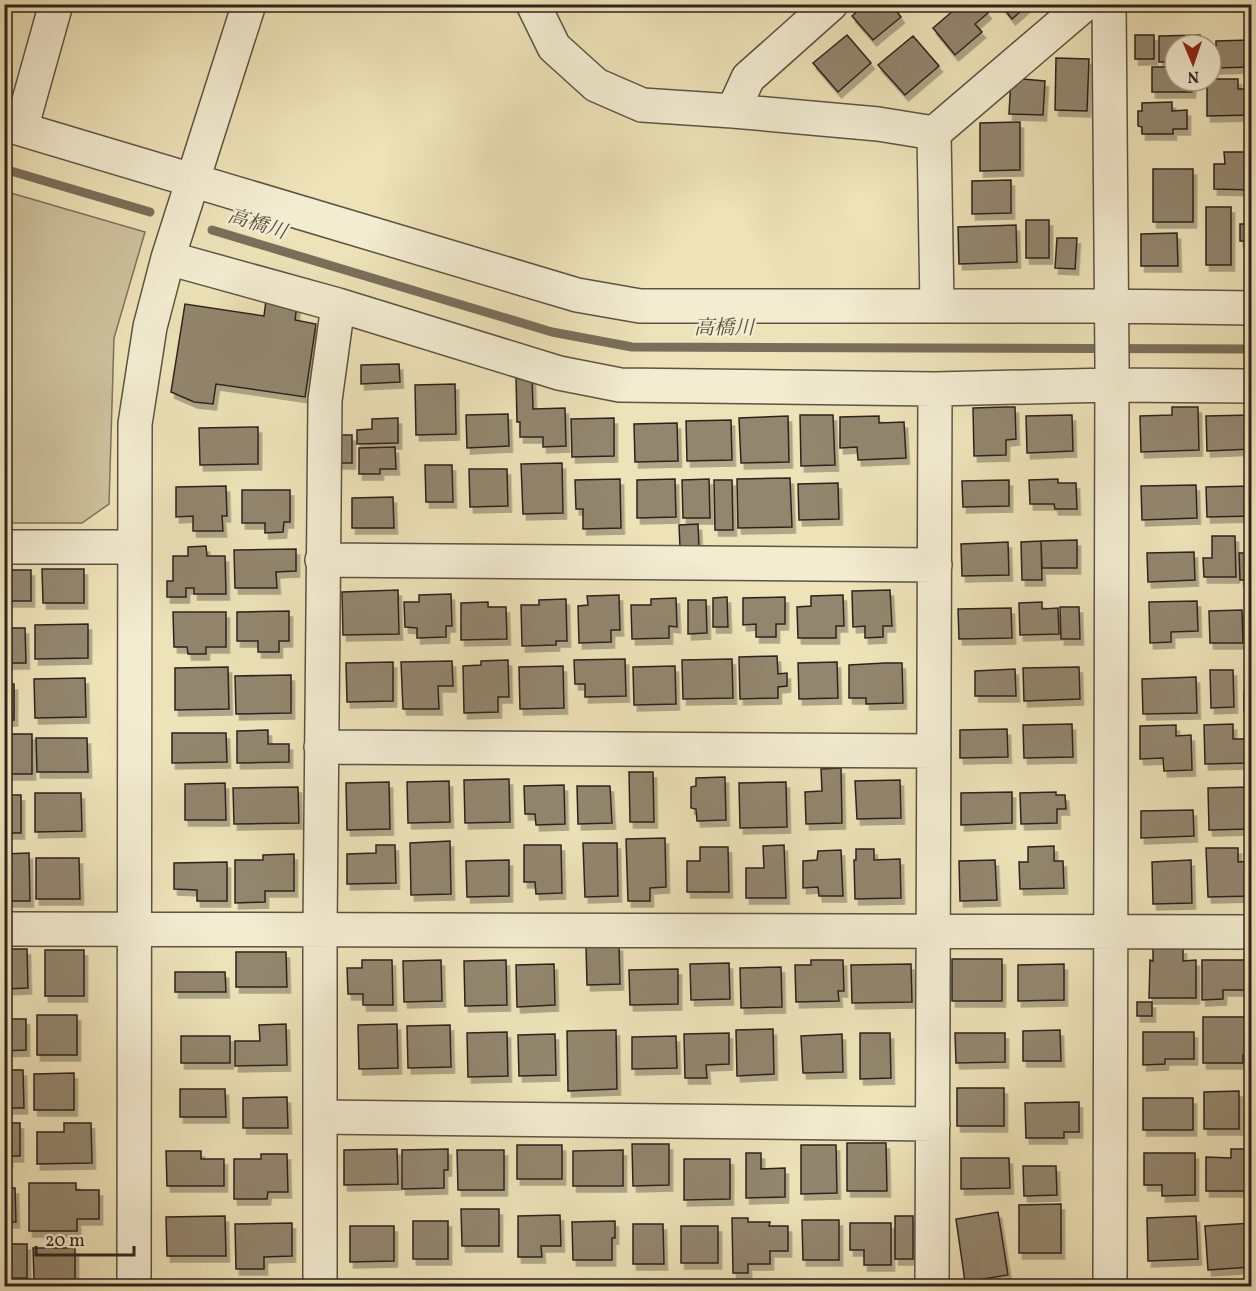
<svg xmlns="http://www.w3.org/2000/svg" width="1256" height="1291" font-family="Vollkorn,'Noto Serif JP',serif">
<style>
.green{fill:#cdc29e;stroke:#7e725e;stroke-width:1.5}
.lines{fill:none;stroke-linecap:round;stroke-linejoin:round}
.stream{stroke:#7a6f5a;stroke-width:9}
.building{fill:#92866e;stroke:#2f231d;stroke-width:1.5;filter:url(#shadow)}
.minor-casing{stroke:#5e5344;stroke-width:36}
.minor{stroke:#f3ecd1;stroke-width:33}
.labels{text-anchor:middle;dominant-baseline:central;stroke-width:5;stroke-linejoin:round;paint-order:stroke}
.water-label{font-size:20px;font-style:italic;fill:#5b4f41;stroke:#f3ecd1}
</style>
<defs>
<filter id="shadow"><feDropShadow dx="3.5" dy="6" stdDeviation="0" flood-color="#0004"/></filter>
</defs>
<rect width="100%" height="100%" fill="#ede2b8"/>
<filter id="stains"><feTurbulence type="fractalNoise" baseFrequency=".00333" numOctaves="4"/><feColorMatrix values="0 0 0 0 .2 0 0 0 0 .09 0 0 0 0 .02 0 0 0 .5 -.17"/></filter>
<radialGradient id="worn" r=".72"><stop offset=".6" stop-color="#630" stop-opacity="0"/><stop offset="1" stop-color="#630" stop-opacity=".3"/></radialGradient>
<path class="green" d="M4 191 145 232 114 338 109 504 82 523H5Z"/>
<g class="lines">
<path class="stream" d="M4 169 150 212
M212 230 552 332 632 347 1252 349"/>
</g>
<path class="building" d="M865 4H891L901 17 873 40 852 16Z
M961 4H981L988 13 975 24 982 32 955 55 933 28Z
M1000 4H1029L1012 19Z
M847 35 871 63 838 92 813 63Z
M1135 35H1154V59H1135Z
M1200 35V45H1175V62H1159V36Z
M913 36 939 66 905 95 878 65Z
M1250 40 1251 67 1216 68V41Z
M1056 58 1089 59 1087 111 1055 110Z
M1152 67H1175V81H1192V92H1152Z
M1011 78 1045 81 1043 115 1009 114Z
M1211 79H1238V89H1252V115L1207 116V81H1211Z
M1172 102V111L1187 110V129H1173V134H1142V127L1138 126V111H1142V103Z
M1020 122V170L980 171V123Z
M1224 152H1252V190L1214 189V164H1225Z
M1153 169H1193V222H1153Z
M1011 180V213L972 214V181Z
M1206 207H1231V265H1206Z
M1026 220H1049V258H1026Z
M1240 224H1252V241H1240Z
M1016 225 1017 262 959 264 958 227Z
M1177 233 1178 266H1141V234Z
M1057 238H1077L1075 269 1055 268Z
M266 300 297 305 295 320 316 324 305 397 216 384 213 404 194 402 171 392 185 304 264 316Z
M399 364 400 382 361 384V365Z
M532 375 533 409 565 408 566 446 543 447V437H520V422H517L516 376Z
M455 384 456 434 416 435 415 385Z
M1005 407H1015L1016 439 1006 440V455L974 456 973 408Z
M1172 407H1198L1199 450 1141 452 1140 416 1172 415Z
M508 414 509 446 467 448 466 415Z
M800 415H833L835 465 801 466Z
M1072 415 1073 451 1027 453 1026 416Z
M1252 415V449L1207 451 1206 416Z
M788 416 789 462 741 463 739 418Z
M879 416V423L904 422 906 458 858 460 857 447 840 448V417Z
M398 418V443L357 444V430L372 429V419Z
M614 418V456L572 457 571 419Z
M731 420 732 460 687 461 686 421Z
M677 423 678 461 635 462 634 424Z
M258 427V464L200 465 199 428Z
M336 435H352V463H337Z
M395 447 396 469H380V474H359V448Z
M562 463 563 513 523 514 521 464Z
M425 465H452L453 502H426Z
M469 469H507L508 506 470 507Z
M790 478 792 527 738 528 737 479Z
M620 479 621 528 583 529V509H576L575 480Z
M675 479 676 517 637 518V480Z
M709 479 710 518H683L682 480Z
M1058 479V483H1076L1077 509H1055L1054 504H1030L1029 480Z
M714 480H732L733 530H715Z
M1009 480V506L963 507 962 481Z
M838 483 839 519 799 520 798 484Z
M1196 485 1197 518 1142 520 1141 486Z
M226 486 227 516H222L223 531H193V516L176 517V487Z
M1252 486V516L1207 517 1206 487Z
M242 490H290V522H284L283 532 265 533V523H242Z
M393 497 394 528H352V498Z
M698 524 699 547H680L679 525Z
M1212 536H1235L1236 577H1204L1203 558H1212Z
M1077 540V568H1042L1041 541Z
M1041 541 1042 580H1022L1021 542Z
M1008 542 1009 575 962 576 961 544Z
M206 546 207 556H225L226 594H194V588H186V597H167V581H173V556H188V547Z
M296 549V571L276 572 277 588H235L234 550Z
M1194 552 1195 580 1148 582 1147 553Z
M1239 553H1252V580H1240Z
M42 569H84V603H43Z
M4 570H31V601H4Z
M398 590 399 634 343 635 342 592Z
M890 590 892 626H883V637L865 638V626L853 627 852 591Z
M451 594 452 626H446V637L417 638V628L405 627 404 602H419V595Z
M619 595 620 630H611V642L579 643 578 606 588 605 587 596Z
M843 595 844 626H836V638H798L797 607 811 606V596Z
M727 597 728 627H713V598Z
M785 597V624H776V637H756V624L743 625V598Z
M676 598 677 627 669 626V638L632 639 631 605H651V599Z
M566 599 567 641H556V645L522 646 521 605H539V600Z
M688 600H706L707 633 688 634Z
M1197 601 1198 631 1171 632V642L1150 643 1149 602Z
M488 602V607H506L507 639 461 640V603Z
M1042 602V609L1058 608 1059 634 1020 635 1019 603Z
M1060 607H1079L1080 639H1061Z
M1011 608 1012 638 959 639 958 609Z
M1242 610 1243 643H1210L1209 611Z
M289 611V641H279V652H258V641H237V612Z
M173 612H226V647H206V654H188L187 647H174Z
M88 624V658L35 659V625Z
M4 628H25L26 663H4Z
M777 656 778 674 787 673V686L778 687V698L740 699 739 657Z
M625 659 626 696 585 697V684H575L574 660Z
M732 659 733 698 683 699 682 660Z
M508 660 509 697H498V712L464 713 463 666 481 665V661Z
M452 661 453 686H438L439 709H403L401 662Z
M393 662V701L347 702 346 663Z
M837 662 838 698 799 699 798 663Z
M885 663H902L903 703 866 704V698H849V665Z
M563 666 564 708 520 709 519 667Z
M675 666 676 704 634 705 633 667Z
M228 667 229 709 175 710V668Z
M1079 667 1080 699 1024 701 1023 668Z
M1015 669 1016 696H975V671Z
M1210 670H1233L1234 707 1211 708Z
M291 675V713L236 714 235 676Z
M1196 677 1197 713 1143 714 1142 679Z
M85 678 86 717 35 718 34 679Z
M4 684H14V720H4Z
M1244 692H1252V710L1244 711Z
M1072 724 1073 757 1024 758 1023 725Z
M1233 724V739H1252V763L1205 764 1204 725Z
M1176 725V736L1191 735 1192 770 1164 771 1163 758 1140 759V726Z
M1007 729 1008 757 960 758V730Z
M268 730V744H289V762L237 763V731Z
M172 733H226L227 762 172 763Z
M4 734H32V774H4Z
M36 738H87L88 772H37Z
M841 768 842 823 806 824 805 792 822 791 821 769Z
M629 772H653L654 822H630Z
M725 777 726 820 697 821 696 809 691 808V787L696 786V778Z
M509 779 510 822 465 823 464 780Z
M900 780 901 818 857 819 855 781Z
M449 781 450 822 408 823 407 782Z
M389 782 390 829 347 830 346 783Z
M786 782 787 827 740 828 739 783Z
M225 783 226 820H185V784Z
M564 785 565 824 536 825 535 814H525L524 786Z
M577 786H610L612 823 578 824Z
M298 787 299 823 234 824 233 788Z
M1252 787V829L1209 830 1208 788Z
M1012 792V823L961 825V793Z
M1056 792V795H1065L1066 809H1057V823L1021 824 1020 793Z
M35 793H81L82 831 35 832Z
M4 795H21V833H4Z
M1193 810 1194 836 1141 838V811Z
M665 838 666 887 650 888V901H628L626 839Z
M450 841 451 894 411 895 410 843Z
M583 843H617L618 896 585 897Z
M376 845H395L396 883 347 884V854L376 853Z
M524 845H561L562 893 536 894 535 882H524Z
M784 845 786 898H746V868H764L763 846Z
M1054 846V861H1063L1064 888 1020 889 1019 862H1028V847Z
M700 847H728L729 892H687V861H700Z
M1206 848H1238V862L1252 861V896L1208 897Z
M856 849H874V860L900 859 901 898 855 899 854 860H856Z
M841 850 843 896H819L818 887 803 888V861L817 860 818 851Z
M29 853 30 901H4V854Z
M294 854V891H265V902L235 903V860H263V855Z
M36 858H79L80 899H36Z
M509 860V896L467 897 466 861Z
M995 860 997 900 960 901 959 861Z
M1191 860 1192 903 1153 904 1152 862Z
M227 862V901H197V890L174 889V863Z
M619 945 620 984 587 985 586 946Z
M1153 948H1183V961L1196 960V998H1149L1150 960 1153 961Z
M4 949H27L28 988 4 989Z
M45 950H84V996H45Z
M236 952H286L287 987H236Z
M952 959H1002V1001H952Z
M362 960H392L393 1005H363V994H348L347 968H362Z
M441 960 442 1001 404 1002 403 961Z
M506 960 507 1005 465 1006 464 961Z
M811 960H843L844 991H838L839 1001 796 1002 795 965H811Z
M1202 960H1252V990H1223V999L1202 1000Z
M729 963 730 999 691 1000 690 964Z
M554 964 555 1005 517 1007 516 965Z
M911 964 912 1002 852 1003 851 965Z
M1064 964V1000L1018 1001V965Z
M781 967 782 1007 741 1008 740 968Z
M678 969V1004L630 1005 629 970Z
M175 972H225L226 992H175Z
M1137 1002H1152V1016H1137Z
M4 1012 6 1019H26V1050L4 1051Z
M37 1015H77V1055H37Z
M1203 1017H1252V1055H1243V1063H1203Z
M286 1024 287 1065 235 1066V1041H260L259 1025Z
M397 1024 398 1068 359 1069 358 1025Z
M450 1025 451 1067 408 1068 407 1026Z
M773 1029 774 1074 737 1076 736 1030Z
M616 1030 617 1089 568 1091 567 1031Z
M1060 1030 1061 1061H1023V1031Z
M507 1032 508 1076 468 1077 467 1033Z
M1143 1032H1194V1059H1165V1064L1143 1065Z
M729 1033V1064L706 1065 707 1078H685L684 1034Z
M860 1033H890L891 1078 860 1079Z
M955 1033H1005V1062L956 1063Z
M555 1034 556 1075 519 1076 518 1035Z
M842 1034 843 1072 803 1073 801 1036Z
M181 1036H230V1063H181Z
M676 1036 677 1068 632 1069V1037Z
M4 1070H23L24 1108H4Z
M74 1073V1110H34V1074Z
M957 1088H1004V1126H957Z
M180 1089H225L226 1117H180Z
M1239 1091V1129H1204V1092Z
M1246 1093H1252V1132H1246Z
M287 1097 288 1128H243V1098Z
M1143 1098H1193V1130H1143Z
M1079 1102V1132H1064V1138H1026L1025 1103Z
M4 1123H20V1156H9V1162H4Z
M64 1123H91L92 1163 37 1164V1132H64Z
M847 1143H886L887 1191H847Z
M632 1144H669V1185L633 1186Z
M517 1145H562V1179H517Z
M801 1145H836L837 1193 801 1194Z
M397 1149 398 1184 344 1185V1150Z
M448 1149V1170H444V1188L402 1189V1150Z
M1231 1149H1252V1191H1206V1157L1231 1158Z
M457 1150H504V1190H458Z
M623 1150V1186H573V1151Z
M166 1151H201V1159H224V1186H167Z
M746 1153H761V1169L785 1168V1197L746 1198Z
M1144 1153H1195V1195L1162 1196V1185H1144Z
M261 1154H287L288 1192H268L267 1199H234V1159H261Z
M961 1158H1009L1010 1188 961 1189Z
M684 1159H730V1199L684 1200Z
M1023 1166H1056L1057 1195 1024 1196Z
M29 1183H76V1190H99V1219H77V1231H29Z
M4 1188H15L16 1222H4Z
M1061 1204V1253H1019V1205Z
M461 1209H499V1246H462Z
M998 1212 1008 1275 965 1282 956 1219Z
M560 1215 561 1246H541L542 1257H518V1216Z
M225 1216 226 1256H167L166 1217Z
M895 1216H913V1259H895Z
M1196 1216 1198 1259 1148 1261 1147 1218Z
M732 1218H748V1222H770L769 1226H788V1251H770V1264H748V1273H733Z
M802 1220H839V1260H803Z
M413 1221H448V1259H413Z
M615 1221V1238H612V1260H573L572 1222Z
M292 1223V1256L264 1257V1269H236L235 1224Z
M850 1223H891V1265H864V1250H850Z
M1252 1223V1267L1208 1270 1205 1226Z
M633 1224H663L664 1264H633Z
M350 1226H394V1261L350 1262Z
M681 1226H718V1263H681Z
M4 1244H27V1278H4Z
M33 1248H75V1279L34 1280Z"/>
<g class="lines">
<defs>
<path id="minor" d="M533 4 554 47 596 85 642 105 733 111 878 124 934 133 1085 4
M1109 4 1112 363 1110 1286
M733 111 748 78 831 4
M4 124 577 295 640 306H1110L1252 308
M21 129 56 4
M934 133 937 306
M168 258 338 305 559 373 620 385 935 389 1111 385 1252 386
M4 547H135
M322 560 935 565
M321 747 934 751
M4 929 1252 932
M320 1117 933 1124
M134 1286 135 424 150 327 168 258 249 4
M320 1286V930L325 400 338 305
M932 1286 935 389"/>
</defs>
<use href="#minor" class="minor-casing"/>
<use href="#minor" class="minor"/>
</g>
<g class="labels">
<g class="water-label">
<text transform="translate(257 225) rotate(17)">高橋川</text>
<text x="724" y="329">高橋川</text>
</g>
</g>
<rect width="1256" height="1291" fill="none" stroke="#ede2b8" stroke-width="24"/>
<rect x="6" y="6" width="1244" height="1279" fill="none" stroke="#2f231d" stroke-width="3"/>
<rect x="12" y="12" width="1232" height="1267" fill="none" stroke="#2f231d" stroke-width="1.5"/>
<g transform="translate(1193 63) rotate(178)"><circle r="28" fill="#f3ecd1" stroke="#a59c89" stroke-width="1.5"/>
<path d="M0-4.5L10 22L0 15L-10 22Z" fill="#8f2418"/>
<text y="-9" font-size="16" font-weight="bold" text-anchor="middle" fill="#2f231d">N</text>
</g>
<path d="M36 1246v9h98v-9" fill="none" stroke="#2f231d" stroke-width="3"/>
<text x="45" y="1246" font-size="18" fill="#2f231d" stroke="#f3ecd1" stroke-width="4.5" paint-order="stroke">20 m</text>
<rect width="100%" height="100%" filter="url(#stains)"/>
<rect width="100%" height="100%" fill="url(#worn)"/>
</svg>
